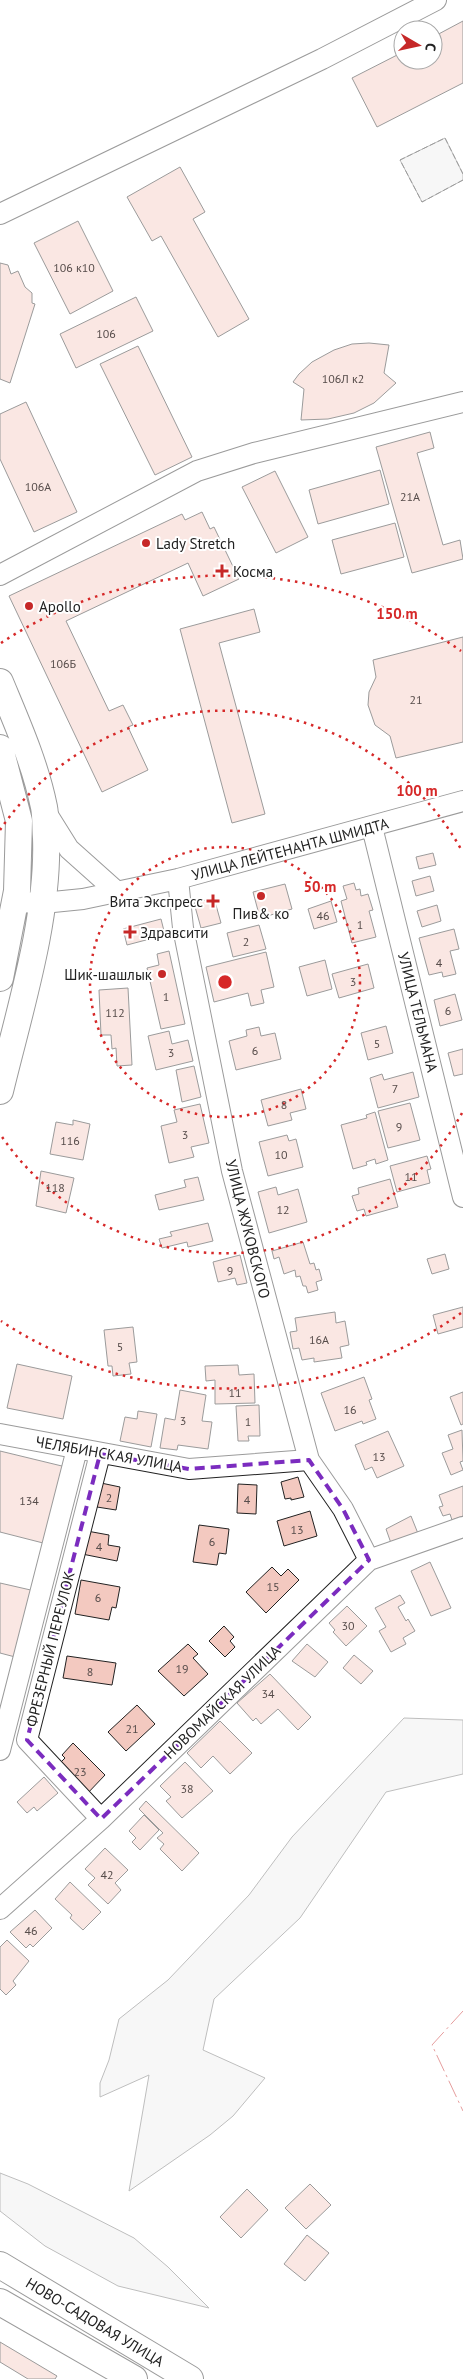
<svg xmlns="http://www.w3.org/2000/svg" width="463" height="2379" font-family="'PT Sans',sans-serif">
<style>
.green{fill:#eee;stroke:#6f6f6f}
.building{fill:#f3c9c0;stroke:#222}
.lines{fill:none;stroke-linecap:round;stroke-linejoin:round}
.minor-casing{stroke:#222;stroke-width:22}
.major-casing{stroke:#222;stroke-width:28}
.minor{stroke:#fff;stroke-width:20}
.major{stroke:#fff;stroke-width:26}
.fence{stroke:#222;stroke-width:1;stroke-dasharray:6 2.5;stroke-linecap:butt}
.power{stroke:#c62828;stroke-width:1;stroke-dasharray:18 4 2.5 4;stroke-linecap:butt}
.marked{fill:none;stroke:#7b2cbf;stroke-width:4;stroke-dasharray:10 6;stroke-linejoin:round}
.ring{fill:none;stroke:#d62828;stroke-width:2.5;stroke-dasharray:2.5 5}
.poi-dot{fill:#c62828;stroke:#fff;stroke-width:2}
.labels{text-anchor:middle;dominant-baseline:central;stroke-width:4;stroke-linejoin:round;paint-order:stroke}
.number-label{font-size:12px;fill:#564c4a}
.poi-label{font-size:15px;fill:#222;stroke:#fff;text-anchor:start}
.street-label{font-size:15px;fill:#222;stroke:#fff}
.centre{fill:#d62828;stroke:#fff;stroke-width:2.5}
.ring-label{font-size:15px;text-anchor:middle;font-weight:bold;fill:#d62828;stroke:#fff;stroke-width:4;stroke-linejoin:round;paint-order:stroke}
</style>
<rect width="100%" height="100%" fill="#fff"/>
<path class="green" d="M445 138 463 174V180L422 202 400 160Z
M404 1718 463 1720V1774L386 1792 300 1918 214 1999 203 2050 265 2078 233 2116 210 2135 129 2191 149 2075 100 2097V2083L109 2060 119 2019 168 1980 249 1895 292 1837Z
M0 2173 28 2184 134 2238 168 2267 209 2308 118 2286 45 2246 0 2211Z"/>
<path class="building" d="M463 21V83L377 127 352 78 403 52V60H433V37Z
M180 167 205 212 193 219 249 319 218 337 161 236 152 241 127 197Z
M78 221 113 291 70 314 34 243Z
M0 263 8 265 11 274 18 271 25 287 32 293V303L35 304 10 383 0 379Z
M136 297 153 331 76 368 60 334Z
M369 343 389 345 384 373 396 383 374 403 354 413 328 419 301 420 304 389 293 382 299 374 312 362 334 350 352 344Z
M138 346 192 457 155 475 100 364Z
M26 402 77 512 34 532 0 459V414Z
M430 432 434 448 417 453 443 545 460 540 463 559 412 573 376 447Z
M380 470 389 504 318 524 309 490Z
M275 471 308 537 276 553 242 487Z
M202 512 210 529 214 527 239 579 203 596 188 563 66 621 109 711 123 705 133 725 128 727 148 770 102 792 9 596 182 514 185 520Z
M395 523 404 557 341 574 332 540Z
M254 609 260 632 219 643 265 814 232 823 180 629Z
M463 637V742L396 758 390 736 375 725 368 705 369 692 376 677 373 660Z
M433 853 436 865 419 869 416 857Z
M430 876 434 891 416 896 412 881Z
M354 883 356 890 360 889 361 896 368 894 373 910 369 911 376 937 352 943 341 901 347 899 343 886Z
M285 884 292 909 260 918 253 892Z
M214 898 221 923 201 928 194 903Z
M331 901 337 922 314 929 308 909Z
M437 905 441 921 422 927 417 911Z
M161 919 165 935 127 945 123 929Z
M259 925 266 949 233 957 227 933Z
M454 929 459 949 450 951 456 974 443 977 442 972 429 975 419 938Z
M169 951 185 1024 161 1029 147 968 159 965 157 954Z
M266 952 274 987 261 990 264 1003 251 1006 248 993 214 1002 206 967Z
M325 960 332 989 307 996 299 967Z
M368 964 374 988 339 998 332 974Z
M128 988 132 1065 117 1066 116 1048 112 1049 111 1035H101L99 990Z
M455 994 462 1020 440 1026 434 1000Z
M386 1026 393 1053 368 1060 361 1033Z
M259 1027 261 1036 275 1033 281 1059 236 1070 229 1041 247 1036 246 1030Z
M169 1031 172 1044 188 1040 193 1061 156 1070 148 1036Z
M463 1049V1074L454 1076 448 1053Z
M194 1066 201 1097 182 1102 176 1070Z
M413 1072 419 1097 378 1108 370 1078 382 1074 384 1080Z
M301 1089 306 1109 290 1113 292 1120 268 1126 261 1100Z
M410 1103 420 1140 388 1148 378 1111Z
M200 1104 209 1143 191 1147 194 1157 169 1163 161 1126 177 1122 174 1110Z
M375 1112 388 1160 376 1164 375 1159 366 1162 367 1165 353 1169 341 1125 367 1118 366 1115Z
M73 1120 90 1124 83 1160 50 1154 56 1122 73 1125Z
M287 1135 289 1141 296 1139 303 1167 268 1176 259 1142Z
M427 1156 431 1169 427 1170 430 1183 397 1192 390 1166Z
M41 1171 74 1178 66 1213 36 1206Z
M198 1177 204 1200 159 1210 155 1195 186 1187 184 1180Z
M390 1179 398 1207 366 1216 364 1209 357 1211 352 1196 359 1194 358 1188Z
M276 1187 278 1195 298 1189 307 1222 269 1233 258 1192Z
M208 1223 213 1241 188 1247 187 1242 162 1248 159 1239 172 1236 170 1232Z
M303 1242 310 1264 314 1263 316 1270 319 1269 322 1280 316 1282 318 1290 308 1293 306 1286H303L300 1276 296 1277 295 1270 284 1274 279 1257 274 1259 272 1251Z
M445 1254 449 1269 432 1274 427 1259Z
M240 1255 247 1283 237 1285 235 1278 218 1282 213 1262Z
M463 1307V1327L438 1334 433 1315Z
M335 1312 336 1323 345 1321 349 1345 340 1347 342 1358 314 1362V1358L302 1360 299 1348 293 1349 290 1332 297 1331 295 1318Z
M133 1327 137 1362 129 1363 131 1374 113 1376 112 1366H108L104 1330Z
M17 1364 72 1376 63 1419 7 1408Z
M238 1365 239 1375 254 1374 255 1403 215 1404V1380L206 1381 205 1366Z
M364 1377 372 1399 369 1400 376 1419 363 1424 362 1421 335 1431 321 1393Z
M180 1390 206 1395 202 1421 212 1422 208 1449 178 1445 177 1450 160 1448 165 1418 175 1420Z
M463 1392V1424L461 1425 450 1397Z
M259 1405 260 1436H248L249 1441H238L236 1406Z
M138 1411 157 1414 151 1447 120 1441 125 1417 137 1419Z
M462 1430 463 1461 460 1462 463 1470 451 1475 442 1453 453 1449 448 1435Z
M388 1431 404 1466 377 1478 372 1467 365 1470 355 1445Z
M0 1451 66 1467 47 1544 0 1532Z
M298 1477 304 1497 291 1500V1498L285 1499 281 1482Z
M101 1483 120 1487 116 1510 97 1507Z
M238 1484 257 1485 256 1514 237 1513Z
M463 1486V1516L452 1520 450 1514 443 1516 439 1507 443 1506 439 1495Z
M310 1511 317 1536 284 1546 277 1521Z
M411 1516 419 1536 392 1546 386 1529Z
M199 1525 229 1529 226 1554 219 1553 217 1565 193 1562Z
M87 1531 109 1535 108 1545 120 1547 117 1561 82 1554Z
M430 1562 451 1608 431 1616 411 1571Z
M272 1567 281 1576 288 1569 299 1580 266 1613 246 1592Z
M81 1580 120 1587 116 1608 112 1607 109 1620 75 1614Z
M0 1583 35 1591 19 1658 0 1653Z
M400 1595 405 1603 398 1607 406 1621 408 1619 415 1631 403 1638 406 1644 391 1652 379 1631 386 1627 375 1608Z
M347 1606 367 1626 346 1646 333 1632 335 1630 329 1623Z
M224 1626 234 1637 230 1641 235 1647 225 1657 209 1641Z
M188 1644 198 1654 193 1658 208 1674 184 1696 158 1671Z
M307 1644 328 1662 315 1677 292 1661Z
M354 1655 373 1671 361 1684 343 1668Z
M67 1656 116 1663 112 1685 63 1678Z
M270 1674 311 1717 298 1730 278 1709 261 1724 256 1718 253 1721 237 1703Z
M137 1705 155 1724 126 1751 108 1732Z
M220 1721 252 1753 230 1774 213 1756 201 1768 187 1753Z
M73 1743 105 1775 85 1796 56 1767 65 1758 62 1755Z
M185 1762 213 1791 182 1818 166 1801 171 1797 160 1786Z
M44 1777 58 1793 37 1811 34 1807 27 1813 17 1802Z
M146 1801 199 1853 182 1871 160 1849 164 1844 157 1838 163 1833 139 1809Z
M144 1815 159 1830 140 1850 132 1842 136 1838 129 1831Z
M105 1848 128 1870 115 1883 121 1890 108 1904 88 1885 95 1878 85 1869Z
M70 1882 101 1912 83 1930 70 1918 72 1915 55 1899Z
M35 1910 52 1928 33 1947 30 1944 26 1948 10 1932Z
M7 1940 29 1961 13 1981 16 1985 6 1995 0 1989V1947Z
M310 2184 331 2205 306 2229 285 2208Z
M247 2189 268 2210 241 2238 220 2217Z
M307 2235 329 2253 305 2281 284 2264Z
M0 2342 57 2376 55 2379H28L0 2362Z"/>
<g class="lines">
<defs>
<path id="minor" d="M0 214 322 59 436 0
M0 575 197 471 254 453 463 402
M44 809 69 849 116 891
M372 827 463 1197
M178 879 183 928 232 1171 309 1460 343 1509 369 1560
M16 902 43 903 83 899 178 879 463 801
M0 1434 189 1469 309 1460
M100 1454 27 1740 101 1819
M0 1750 77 1449
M0 1909 101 1819 369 1560 463 1527"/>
<path id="major" d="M0 682C17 723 35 763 44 807 46 817 45 828 46 838 49 918 19 1012 0 1091
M0 748 19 821 17 891 0 978
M0 2265 190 2379
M0 2302 134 2379"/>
</defs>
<use href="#minor" class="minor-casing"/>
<use href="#major" class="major-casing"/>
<use href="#minor" class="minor"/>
<use href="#major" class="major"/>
<path class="fence" d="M463 174 445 138 400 160 422 202 463 180"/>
<path class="power" d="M463 2011 432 2045 463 2111"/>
</g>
<path d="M0 0H463V2379H0ZM100 1454 189 1469 309 1460 343 1509 369 1560 101 1819 27 1740Z" fill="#fff" fill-opacity=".55" fill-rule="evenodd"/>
<path class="marked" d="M100 1454 189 1469 309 1460 343 1509 369 1560 101 1819 27 1740Z"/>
<g class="ring">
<circle cx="225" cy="982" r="135"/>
<path d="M462 1113A271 271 0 0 1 0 1134M0 830A271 271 0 0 1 462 851"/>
<path d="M461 1313A406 406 0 0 1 1 1321M1 643A406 406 0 0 1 461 651"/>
</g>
<g class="poi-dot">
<circle cx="146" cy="543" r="5"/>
<path d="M219.5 563.5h5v5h5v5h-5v5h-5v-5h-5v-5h5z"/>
<circle cx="29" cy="606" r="5"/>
<circle cx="261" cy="896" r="5"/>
<path d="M210.5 893.5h5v5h5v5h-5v5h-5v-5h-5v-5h5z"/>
<path d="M127.5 924.5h5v5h5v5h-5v5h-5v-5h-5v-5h5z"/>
<circle cx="162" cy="974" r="5"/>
</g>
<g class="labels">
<g class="number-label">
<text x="74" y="267">106 к10</text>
<text x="106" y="333">106</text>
<text x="343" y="378">106Л к2</text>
<text x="38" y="486">106А</text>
<text x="410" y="496">21А</text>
<text x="63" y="663">106Б</text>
<text x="416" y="699">21</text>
<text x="323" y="915">46</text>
<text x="360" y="924">1</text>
<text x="246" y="941">2</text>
<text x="439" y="962">4</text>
<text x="353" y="981">3</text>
<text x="166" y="996">1</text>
<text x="448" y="1010">6</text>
<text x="115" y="1012">112</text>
<text x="377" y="1043">5</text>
<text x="255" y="1050">6</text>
<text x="171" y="1052">3</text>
<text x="395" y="1088">7</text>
<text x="284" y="1104">8</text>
<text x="399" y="1126">9</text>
<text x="185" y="1134">3</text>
<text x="70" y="1140">116</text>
<text x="281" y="1154">10</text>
<text x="411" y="1176">11</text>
<text x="55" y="1187">118</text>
<text x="283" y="1209">12</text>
<text x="230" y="1270">9</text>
<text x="319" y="1339">16А</text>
<text x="120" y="1346">5</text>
<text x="235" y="1392">11</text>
<text x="350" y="1409">16</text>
<text x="183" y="1420">3</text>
<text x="248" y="1421">1</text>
<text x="379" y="1456">13</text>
<text x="109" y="1497">2</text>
<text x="247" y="1499">4</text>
<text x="29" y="1500">134</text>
<text x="297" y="1529">13</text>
<text x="212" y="1541">6</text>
<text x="99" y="1546">4</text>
<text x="273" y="1586">15</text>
<text x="98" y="1597">6</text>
<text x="348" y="1625">30</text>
<text x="182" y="1668">19</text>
<text x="90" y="1671">8</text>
<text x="268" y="1693">34</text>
<text x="132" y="1728">21</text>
<text x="80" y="1771">23</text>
<text x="187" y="1788">38</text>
<text x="107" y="1874">42</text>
<text x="31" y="1930">46</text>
</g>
<g class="poi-label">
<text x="156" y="543">Lady Stretch</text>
<text x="233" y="571">Косма</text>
<text x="39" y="606">Apollo</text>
<text x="203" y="901" text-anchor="end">Вита Экспресс</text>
<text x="261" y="913" text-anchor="middle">Пив&amp; ко</text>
<text x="140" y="932">Здравсити</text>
<text x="152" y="974" text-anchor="end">Шик-шашлык</text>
</g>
<g class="street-label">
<text transform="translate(290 849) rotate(-15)">УЛИЦА ЛЕЙТЕНАНТА ШМИДТА</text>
<text transform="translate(418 1012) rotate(76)">УЛИЦА ТЕЛЬМАНА</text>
<text transform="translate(248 1229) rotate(76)">УЛИЦА ЖУКОВСКОГО</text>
<text transform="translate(109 1454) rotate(10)">ЧЕЛЯБИНСКАЯ УЛИЦА</text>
<text transform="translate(50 1649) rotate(-76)">ФРЕЗЕРНЫЙ ПЕРЕУЛОК</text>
<text transform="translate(222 1702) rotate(-44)">НОВОМАЙСКАЯ УЛИЦА</text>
<text transform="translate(95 2322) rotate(31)">НОВО-САДОВАЯ УЛИЦА</text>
</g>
</g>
<circle cx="225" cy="982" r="8" class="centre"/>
<g class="ring-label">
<text x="397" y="619">150 m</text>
<text x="417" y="796">100 m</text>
<text x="320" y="892">50 m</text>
</g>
<g transform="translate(418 45) rotate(99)"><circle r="24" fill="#ffffff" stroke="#a7a7a7"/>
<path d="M0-4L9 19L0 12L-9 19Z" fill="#c62828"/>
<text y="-8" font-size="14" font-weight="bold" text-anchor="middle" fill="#222222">С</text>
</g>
</svg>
